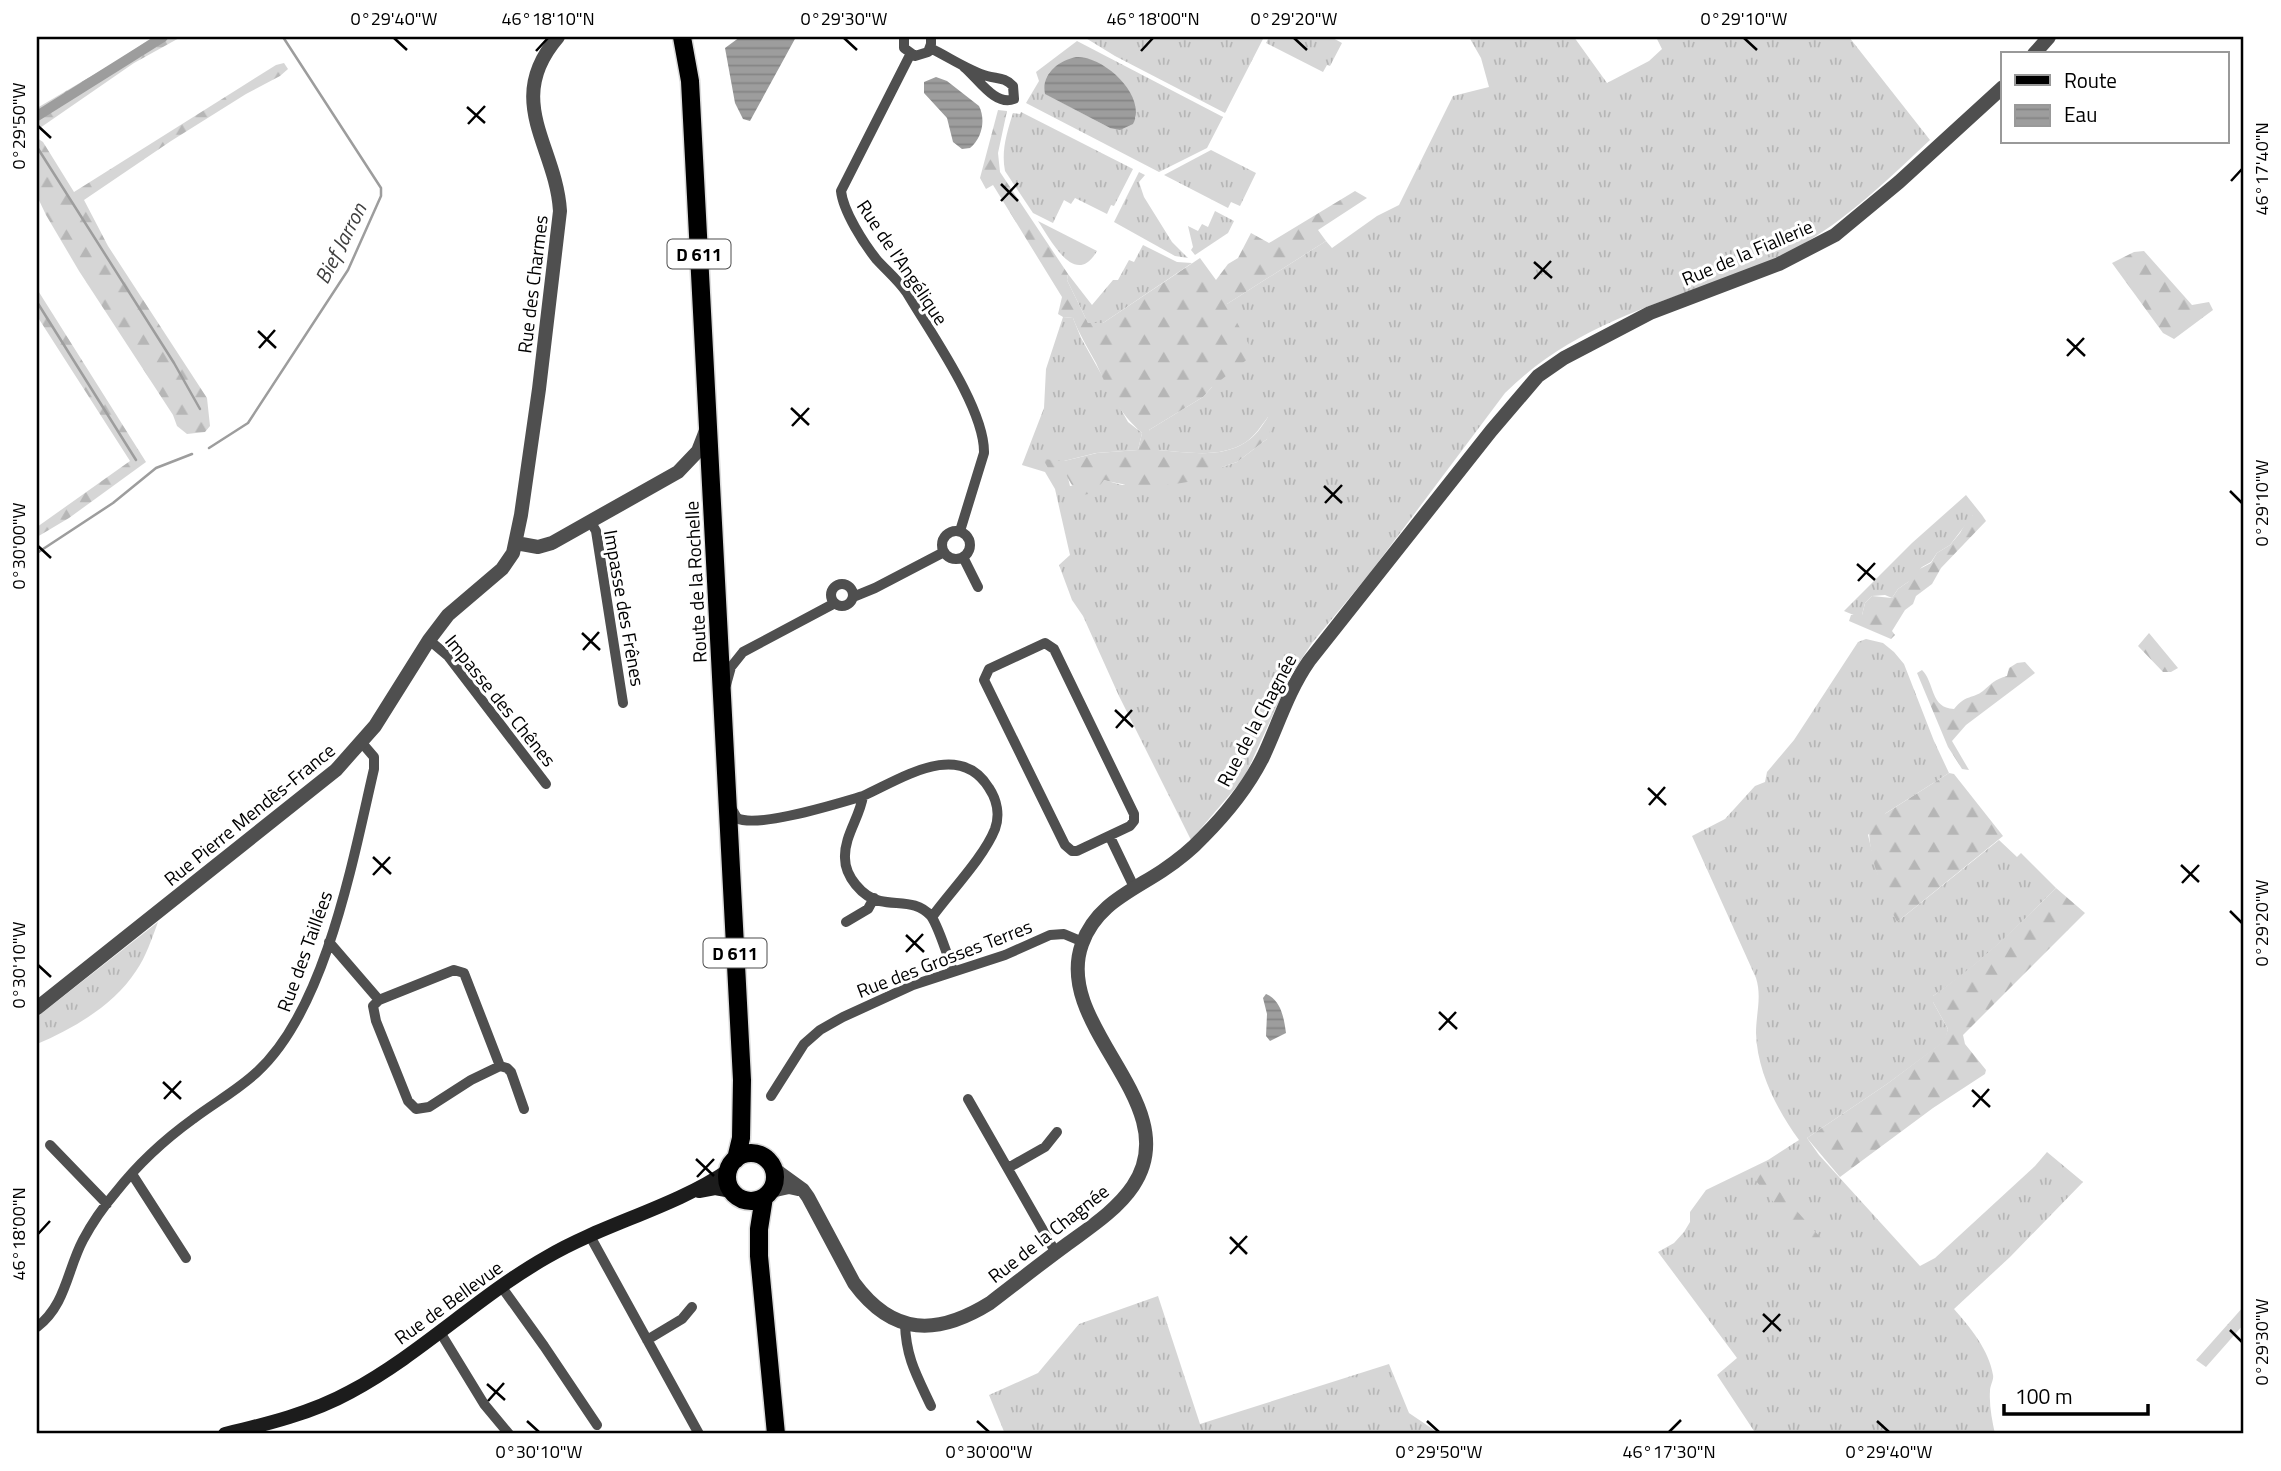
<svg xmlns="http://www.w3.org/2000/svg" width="2281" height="1471" font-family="'Titillium Web',sans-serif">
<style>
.grass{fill:url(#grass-tufts);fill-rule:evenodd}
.forest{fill:url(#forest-firs)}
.water{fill:url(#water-rules)}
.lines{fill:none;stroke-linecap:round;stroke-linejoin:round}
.stream{stroke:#9d9d9d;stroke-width:2.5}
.canal{stroke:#9d9d9d;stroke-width:10}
.primary-casing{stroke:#dbdbdb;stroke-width:21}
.minor{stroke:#4f4f4f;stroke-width:10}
.tertiary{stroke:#4f4f4f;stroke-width:14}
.secondary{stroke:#1c1c1c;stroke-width:14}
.primary{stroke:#000;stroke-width:18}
.ticks{fill:none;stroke:#000;stroke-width:2.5}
.labels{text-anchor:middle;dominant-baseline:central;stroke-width:6;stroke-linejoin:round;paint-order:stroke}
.shield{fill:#fff;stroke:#4c4c4c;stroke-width:2}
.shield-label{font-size:18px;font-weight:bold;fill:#000}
.street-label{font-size:19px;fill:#000;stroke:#fff}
.water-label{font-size:21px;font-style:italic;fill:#3e3e3e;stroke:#fff}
.neatline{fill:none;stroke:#000;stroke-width:2.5}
.ticks-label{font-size:18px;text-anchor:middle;fill:#000}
</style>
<defs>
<pattern id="grass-tufts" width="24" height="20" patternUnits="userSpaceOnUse" patternTransform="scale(1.75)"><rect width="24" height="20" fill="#d6d6d6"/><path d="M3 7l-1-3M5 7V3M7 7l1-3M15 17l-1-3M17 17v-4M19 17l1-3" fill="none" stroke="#b6b6b6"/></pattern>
<pattern id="forest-firs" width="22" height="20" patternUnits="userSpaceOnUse" patternTransform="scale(1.75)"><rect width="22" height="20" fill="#d6d6d6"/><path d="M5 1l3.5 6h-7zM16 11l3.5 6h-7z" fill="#b6b6b6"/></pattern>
<pattern id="water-rules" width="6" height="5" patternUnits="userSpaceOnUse" patternTransform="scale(1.75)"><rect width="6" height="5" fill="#9d9d9d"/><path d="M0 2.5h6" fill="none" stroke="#858585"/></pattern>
</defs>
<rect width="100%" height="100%" fill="#fff"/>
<path class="grass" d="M1084 37H1264L1225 113 1115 56Z
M1269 37H1331L1342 43 1330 66 1327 65 1323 72 1266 43Z
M1469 37H1574L1607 83 1649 61 1662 49 1656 37H1849L1930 140C1877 190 1829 237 1760 266 1745 272 1730 276 1715 282 1637 310 1566 333 1505 393L1370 573 1312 643 1291 675 1244 778 1191 840 1119 696 1083 616 1072 600 1059 565 1070 555 1055 489 1045 472 1022 465 1044 408 1046 369 1063 317 1073 318 1081 338 1128 422 1142 433 1138 450 1096 453 1064 461 1070 486 1104 480 1122 485 1222 467 1237 462 1267 439 1268 417C1261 426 1255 436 1246 442 1220 459 1187 452 1158 450L1149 430 1203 397 1212 387 1227 304 1326 241 1332 248 1377 216 1399 205 1453 96 1489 87 1481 58Z
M1077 41 1223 117 1207 148 1159 172 1026 103 1039 81 1036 72ZM1082 57C1109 65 1136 87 1136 118L1110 128 1046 94C1040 69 1063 61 1082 57Z
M1021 112 1133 169 1114 206 1111 205 1107 214 1075 198 1071 204 1064 200 1053 223 1033 213 1005 171C1001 151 1007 132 1013 113L1020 114Z
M1211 150 1256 173 1240 206 1231 202 1228 208 1164 175Z
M1139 172 1145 175 1139 182 1144 197 1172 242 1188 258 1175 256 1114 222Z
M1215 211 1234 221 1228 233 1195 255 1191 250 1193 247 1188 226 1198 231 1202 224 1208 227Z
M1038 221 1097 251C1075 289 1051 240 1038 221Z
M1143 245 1177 262 1192 263 1103 323H1088L1067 280 1068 274 1092 305 1113 280H1118L1129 260 1134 262Z
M1966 495 1982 515H1973L1950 545 1937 553 1931 562 1922 567 1908 582 1898 589 1892 598 1885 595 1872 596 1865 603 1862 615 1856 616 1844 611 1912 543Z
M1866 639 1883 643 1894 652 1904 664 1934 741 1949 773 1886 813 1868 835 1877 872 1897 922 1999 840 2017 857 2021 853 2056 888C2017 927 1979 965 1933 996V1002L1948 1029 1945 1041 1887 1084 1807 1138 1819 1155 1920 1266 1935 1258 2035 1166 2047 1152 2083 1182 2010 1257 1954 1309C1970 1327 1989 1350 1993 1375 1994 1380 1990 1385 1990 1391 1989 1405 1992 1420 1995 1434H1756L1717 1375 1737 1358 1658 1252 1674 1243 1684 1232 1690 1222V1212L1706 1190 1768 1160 1799 1140C1777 1110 1757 1071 1756 1033 1756 1014 1762 997 1756 978L1692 836 1725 819 1755 786 1765 782 1767 772 1794 740 1858 642Z
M158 922C152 938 146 957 136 971 114 1005 73 1029 37 1044V1017Z
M1158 1296 1200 1424 1389 1364 1409 1413 1440 1434H1005L989 1395 1038 1373 1079 1324Z"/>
<path class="forest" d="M153 37H181L134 63 37 130V108L117 61Z
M284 63 288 69 280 76 246 94 171 141 84 200 108 246 207 398 210 426 205 432 187 434 177 426 173 415 79 271 46 215 37 196V138L43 142 74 192 241 87 276 65Z
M998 110 1007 111 998 153 1000 172 1068 274 1067 280 1088 323H1103L1200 258 1216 280 1228 264 1238 258 1251 233 1269 243 1355 191 1367 198 1318 230 1326 241 1227 304 1254 354 1212 387 1203 397 1149 430 1159 441 1158 450C1187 452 1221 459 1246 442 1256 436 1262 426 1268 417L1273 423 1267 439 1237 462 1222 467 1219 476C1176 484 1146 492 1104 480 1085 507 1073 492 1064 469L1048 468 1043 459 1064 461 1097 453 1138 450 1142 433C1119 413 1108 390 1096 363 1088 348 1079 334 1073 318L1063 317 1058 314 1062 297 993 185 986 189 980 178Z
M2144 251 2192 305 2209 302 2213 310 2174 339 2163 333 2112 263 2134 252Z
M37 289 146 462 69 518 37 537V527L130 461 37 316Z
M1973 515H1982L1986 521 1941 568 1932 584 1916 596 1913 604 1905 610 1892 631 1895 635 1891 639 1849 621 1851 615H1862L1865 603 1872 596 1892 598 1898 589 1908 582 1912 573 1931 563 1937 553 1950 545 1960 533 1969 517Z
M2149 633 2178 668 2171 672H2163L2138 646Z
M2025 662 2035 673 1966 725 1952 741 1969 770 1962 769 1948 747 1917 673 1922 670C1935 683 1930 708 1954 709 1966 694 1973 699 1983 691 1991 684 1995 679 2007 676L2009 668 2017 663Z
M1949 773 1954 774 2003 836 1897 922C1883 892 1868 858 1869 824Z
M2056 888 2085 913 1963 1035 1965 1044 1986 1070 1985 1074 1933 1108 1840 1177 1807 1138 1887 1084 1944 1041 1948 1029 1933 1002V996C1979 964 2017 927 2056 888Z
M1761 1169H1765L1772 1183 1827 1245 1829 1250 1820 1256 1815 1253 1752 1176Z
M2244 1306V1324L2206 1367 2196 1360Z"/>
<path class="water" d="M740 37H796L750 121 743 119 735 103 725 48Z
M1076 57C1103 55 1148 96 1133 124L1120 130 1110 128 1045 94C1041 74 1058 61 1076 57Z
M936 77 947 81 979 106C986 120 982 138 970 148L962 149 953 142 947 118 924 93V82Z
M1266 994C1281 1000 1284 1018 1286 1033L1270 1041 1266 1036 1267 1014 1263 998Z"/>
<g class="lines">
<path class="stream" d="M37 147 174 363 200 409
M37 302 136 460
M209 448 248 423 348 270 381 196V188L283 37
M37 553 113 503 156 468 192 454"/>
<path class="canal" d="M37 116 163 37"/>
<defs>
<path id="primary" d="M682 37 690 81 693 139 742 1080 741 1138 736 1159
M727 1177a24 24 0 1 1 48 0a24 24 0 1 1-48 0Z
M764 1197 759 1229V1256L776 1434"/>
</defs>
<use href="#primary" class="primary-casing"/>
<path class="minor" d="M904 37V48L915 56 928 52 931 44V37
M930 48C949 57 967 70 987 76 997 79 1005 77 1013 86L1014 99C995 107 977 77 964 67
M910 55 841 191C843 211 864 244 877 260 887 271 898 280 907 293 930 332 985 409 984 453L960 531
M590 521 596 531 623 703
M942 545a14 14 0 1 1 28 0a14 14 0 1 1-28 0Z
M963 557 978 587
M831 595a11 11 0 1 1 22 0a11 11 0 1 1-22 0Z
M853 597 875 588 944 552
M429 640 448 656 546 784
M1045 643 1054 649 1134 814V821L1130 826 1077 851H1072L1065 845 984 680 989 669Z
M726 685 731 667 743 652 835 603
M730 806 737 818C757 829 839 803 863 796
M1110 837 1134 887
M932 917C950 892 984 857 995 829 1000 815 997 800 989 788 959 739 901 779 863 796 860 817 844 836 845 858 845 876 862 897 880 901 899 905 917 900 931 916 939 927 948 958 953 971
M846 922 868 909 874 898
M329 942 379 1000
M454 970 464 973 500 1066 471 1080 429 1107 416 1109 408 1101 376 1021 373 1006 379 1000Z
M500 1066 507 1068 511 1072 524 1109
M771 1096 804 1044 820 1030 843 1017 913 985 1005 955 1050 935 1064 934 1083 942
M968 1099 1056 1253
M50 1145 107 1204
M1008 1168 1045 1147 1057 1132
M132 1174 186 1258
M590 1236 699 1434
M501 1286 544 1346 597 1425
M905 1324C906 1358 917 1376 931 1406
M37 1327C66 1305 67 1270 83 1240 92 1223 104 1206 116 1192 138 1164 164 1140 193 1119 214 1103 238 1090 257 1072 326 1009 353 859 374 769V757L362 743
M440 1332 484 1404 509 1434
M647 1340 682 1319 692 1307"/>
<path class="tertiary" d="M2034 54 2049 37
M516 543 538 547 552 543 678 472 698 451 707 428
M37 1008 336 770 375 726 429 640 448 615 502 569 513 553 521 515 539 389 560 211C556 145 503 101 558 37
M774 1169 803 1190 808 1197 854 1283C893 1336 937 1336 990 1303 1015 1284 1040 1264 1066 1245 1089 1228 1117 1210 1133 1186 1188 1104 1052 1027 1082 944 1096 905 1130 892 1162 871 1177 861 1191 850 1203 837 1227 813 1248 787 1263 757 1278 725 1288 691 1309 661L1491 431 1538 376 1564 358 1650 313 1779 264 1835 235 1899 182 2003 87
M771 1191 789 1187 798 1189"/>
<path class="secondary" d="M699 1191 715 1188 732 1191
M225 1434C267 1424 312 1413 350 1392 421 1354 478 1296 547 1257 605 1223 673 1208 729 1170"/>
<use href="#primary" class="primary"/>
</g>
<path class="ticks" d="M394 38 407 50M844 38 857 50M1294 38 1307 50M1744 38 1757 50M536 51 548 38M1141 51 1153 38M467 107 485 123M468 124 485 106M38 126 51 138M2231 181 2242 169M1001 184 1018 201M1001 201 1018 183M1534 262 1552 278M1534 279 1551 261M258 331 276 348M2067 339 2085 356M259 348 275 330M2067 356 2084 338M791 408 809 425M792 426 809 408M1324 486 1342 503M2230 491 2242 503M1325 503 1342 485M38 546 51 558M1857 564 1875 580M1858 581 1875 563M582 633 600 650M583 650 599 632M1115 710 1133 727M1116 728 1132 710M1648 788 1666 805M1649 805 1665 787M373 857 391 874M2181 865 2199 882M373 875 390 857M2182 883 2199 865M2230 911 2242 923M906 935 924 952M906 952 923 934M38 965 51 977M1439 1012 1457 1029M1439 1030 1456 1012M163 1082 181 1099M1972 1090 1990 1107M164 1099 181 1081M1973 1107 1989 1089M696 1159 714 1176M697 1177 714 1159M38 1234 50 1221M1230 1237 1247 1254M1230 1254 1247 1236M1763 1314 1781 1331M2230 1330 2242 1342M1763 1332 1780 1314M487 1384 505 1400M488 1401 504 1383M527 1421 539 1432M977 1421 989 1432M1427 1421 1439 1432M1877 1421 1889 1432M1669 1432 1681 1420"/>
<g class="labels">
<g class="shield">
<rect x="667.5" y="239.5" width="63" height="29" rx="5"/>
<rect x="703.5" y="938.5" width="63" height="29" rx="5"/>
</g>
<g class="shield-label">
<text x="699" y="254">D 611</text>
<text x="735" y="953">D 611</text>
</g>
<g class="street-label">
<text transform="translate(1747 252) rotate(-23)">Rue de la Fiallerie</text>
<text transform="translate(903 262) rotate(56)">Rue de l'Angélique</text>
<text transform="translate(532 284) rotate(-83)">Rue des Charmes</text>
<text transform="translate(695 582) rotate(-93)">Route de la Rochelle</text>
<text transform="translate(625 608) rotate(80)">Impasse des Frênes</text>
<text transform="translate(501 700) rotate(51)">Impasse des Chênes</text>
<text transform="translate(1256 720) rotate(-62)">Rue de la Chagnée</text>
<text transform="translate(249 814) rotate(-39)">Rue Pierre Mendès-France</text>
<text transform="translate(304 951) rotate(-70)">Rue des Taillées</text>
<text transform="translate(944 958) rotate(-21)">Rue des Grosses Terres</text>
<text transform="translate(1048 1233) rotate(-38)">Rue de la Chagnée</text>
<text transform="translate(448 1302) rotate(-36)">Rue de Bellevue</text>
</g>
<g class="water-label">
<text transform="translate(340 243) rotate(-63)">Bief Jarron</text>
</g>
</g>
<rect width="2281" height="1471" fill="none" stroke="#ffffff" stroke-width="77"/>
<rect x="2001" y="52" width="228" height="91" fill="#ffffff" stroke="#999999" stroke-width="2"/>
<rect x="2015" y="75" width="35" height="10" fill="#000000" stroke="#999999" stroke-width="2"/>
<text x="2064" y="88" font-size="21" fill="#000000">Route</text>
<rect x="2015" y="105" width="35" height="21" fill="url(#water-rules)" stroke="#999999" stroke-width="2"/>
<text x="2064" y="122" font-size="21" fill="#000000">Eau</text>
<path d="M2004 1404v10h144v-10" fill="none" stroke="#000000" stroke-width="3.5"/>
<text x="2015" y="1404" font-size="21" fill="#000000" stroke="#ffffff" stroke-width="5" paint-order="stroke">100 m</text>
<rect x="38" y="38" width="2204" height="1394" class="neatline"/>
<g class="ticks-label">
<text x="394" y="25">0°29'40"W</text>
<text x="548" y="25">46°18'10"N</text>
<text x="844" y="25">0°29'30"W</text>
<text x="1153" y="25">46°18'00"N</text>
<text x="1294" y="25">0°29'20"W</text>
<text x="1744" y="25">0°29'10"W</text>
<text transform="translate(19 126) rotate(-90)" y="6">0°29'50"W</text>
<text transform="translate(2262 169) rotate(-90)" y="6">46°17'40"N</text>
<text transform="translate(2262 503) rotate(-90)" y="6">0°29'10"W</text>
<text transform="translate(19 546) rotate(-90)" y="6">0°30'00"W</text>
<text transform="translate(2262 923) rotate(-90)" y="6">0°29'20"W</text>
<text transform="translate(19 965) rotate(-90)" y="6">0°30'10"W</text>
<text transform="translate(19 1234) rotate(-90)" y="6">46°18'00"N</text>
<text transform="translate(2262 1342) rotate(-90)" y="6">0°29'30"W</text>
<text x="539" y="1458">0°30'10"W</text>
<text x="989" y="1458">0°30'00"W</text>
<text x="1439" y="1458">0°29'50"W</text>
<text x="1669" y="1458">46°17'30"N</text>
<text x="1889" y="1458">0°29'40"W</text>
</g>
</svg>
